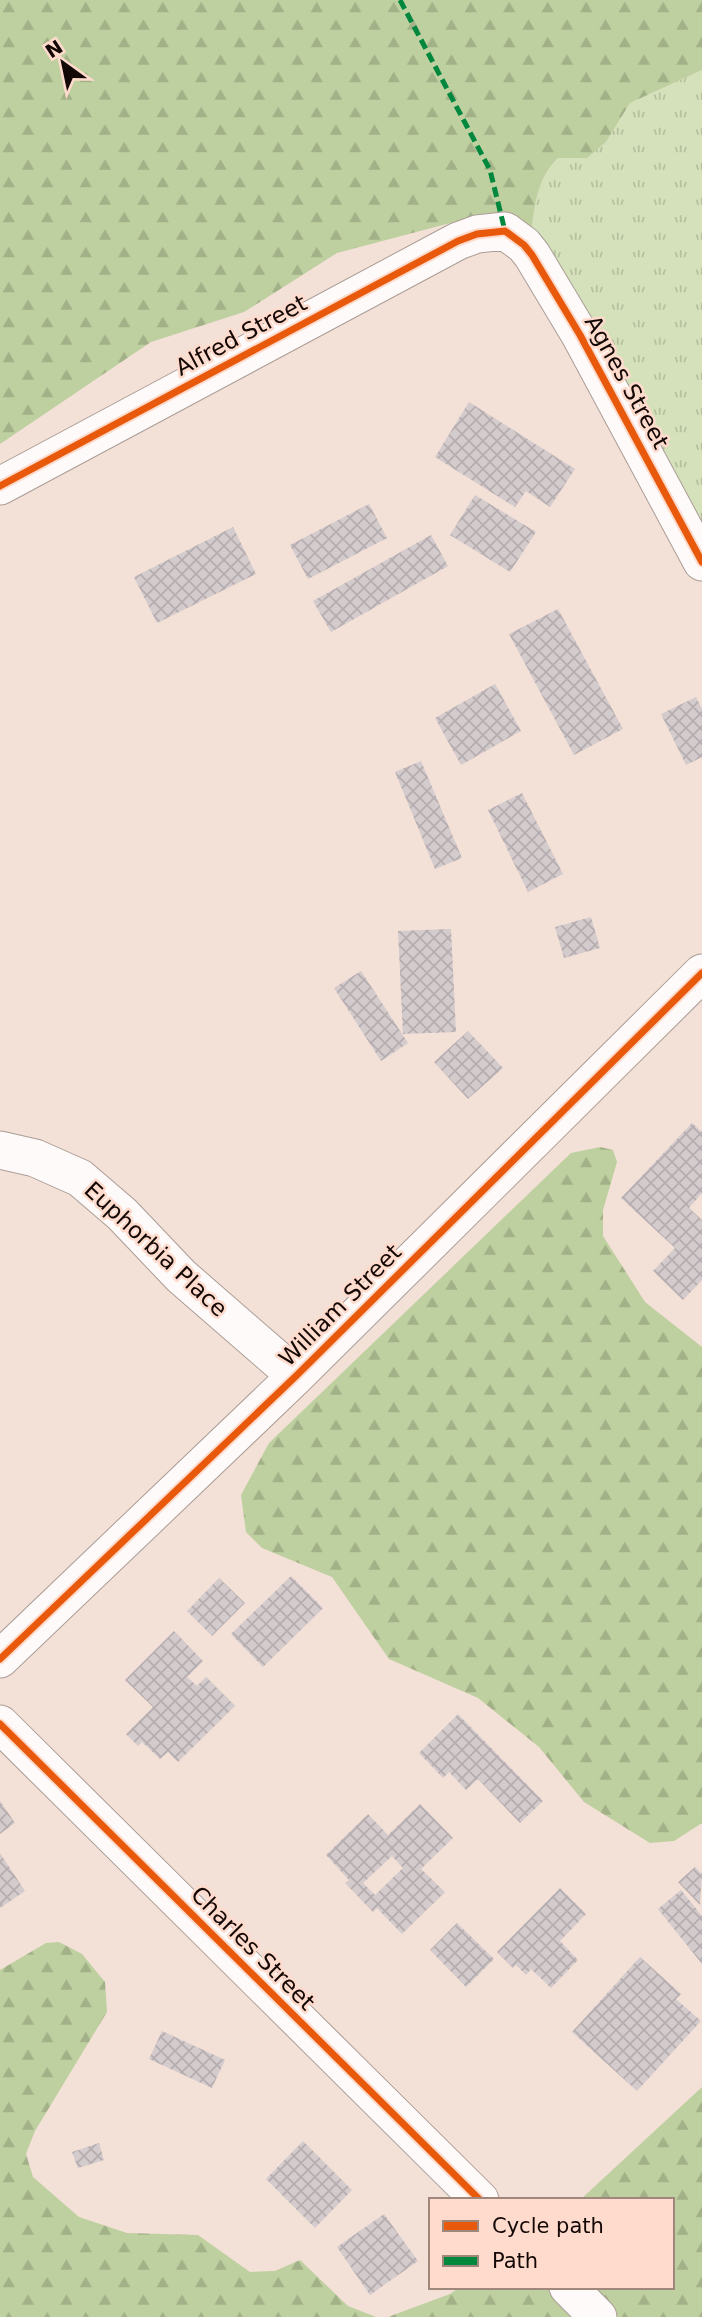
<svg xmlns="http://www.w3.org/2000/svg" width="702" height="2317" font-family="'DejaVu Sans',sans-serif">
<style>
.grass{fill:url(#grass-tufts)}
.forest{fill:url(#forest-firs)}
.building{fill:url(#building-cross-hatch);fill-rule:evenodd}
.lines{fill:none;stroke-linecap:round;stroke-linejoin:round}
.minor-casing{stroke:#ab9d96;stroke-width:39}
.minor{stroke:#fdfaf9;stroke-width:37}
.quiet{stroke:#00873e;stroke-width:5;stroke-dasharray:10 5;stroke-linecap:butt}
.cycleway-casing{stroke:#fedbcc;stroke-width:11}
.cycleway{stroke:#e8590c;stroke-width:7}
.labels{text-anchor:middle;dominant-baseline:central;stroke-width:5;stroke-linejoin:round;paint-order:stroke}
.street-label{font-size:23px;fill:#130805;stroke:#fedbcc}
</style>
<defs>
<pattern id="grass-tufts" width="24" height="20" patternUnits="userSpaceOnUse" patternTransform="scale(1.75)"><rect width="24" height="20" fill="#d5e1ba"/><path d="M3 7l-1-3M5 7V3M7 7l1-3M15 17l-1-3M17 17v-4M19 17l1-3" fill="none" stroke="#b6c09e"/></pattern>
<pattern id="forest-firs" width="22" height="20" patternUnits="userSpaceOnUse" patternTransform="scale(1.75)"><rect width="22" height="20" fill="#bed09f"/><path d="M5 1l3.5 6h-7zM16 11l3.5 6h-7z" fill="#a2b187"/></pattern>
<pattern id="building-cross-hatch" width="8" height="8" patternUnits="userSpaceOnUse" patternTransform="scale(1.75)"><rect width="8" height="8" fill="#d4cbcd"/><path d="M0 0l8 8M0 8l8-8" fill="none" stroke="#b5adaf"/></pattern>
</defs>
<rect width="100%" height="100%" fill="#f3e0d7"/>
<path class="grass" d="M702 70V530L531 233C535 205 537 178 558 158L587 157 606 142 630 103Z"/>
<path class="forest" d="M0 0H702V70L630 103 606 142 587 158H558C537 178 535 205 531 233L488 213 337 253 244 312 151 342 0 444Z
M600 1147 613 1150 617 1162 603 1210V1236L645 1302 702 1347V1823L674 1841 650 1843 584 1802 539 1747 478 1698 389 1659 332 1577 262 1548 246 1532 241 1495 269 1443 571 1153Z
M59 1942 82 1954 105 1982 107 2012 35 2131 26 2154 33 2177 79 2217 127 2233 198 2235 250 2272 275 2271 300 2260 348 2306 376 2317H0V1970L46 1943Z
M702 2087V2317H388L450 2294 460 2287H672V2200H580Z"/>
<path class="building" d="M469 402 575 469 550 507 526 491 515 507 435 457Z
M475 495 536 532 510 572 450 535Z
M369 504 387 538 308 579 290 545Z
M233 527 256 574 157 623 134 577Z
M431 535 448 566 331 632 313 601Z
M558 609 623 729 574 755 509 634Z
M495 684 521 731 461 765 435 718Z
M696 697 702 709V757L686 765 661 714Z
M421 761 462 858 435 869 395 772Z
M522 793 563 874 528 892 488 810Z
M591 917 600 948 564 958 555 927Z
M451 929 456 1032 403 1034 398 931Z
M361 971 408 1043 381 1061 334 988Z
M468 1031 503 1068 468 1099 434 1062Z
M692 1123 702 1132V1193L689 1208 702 1220V1280L683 1300 653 1271 675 1248 621 1198Z
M291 1576 323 1608 263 1667 231 1634Z
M219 1578 245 1603 212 1636 187 1611Z
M174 1631 203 1661 187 1677 197 1686 206 1677 235 1706 178 1762 168 1752 160 1759 142 1742 138 1746 126 1734 153 1707 125 1680Z
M458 1714 543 1801 520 1823 478 1779 466 1790 449 1772 443 1778 419 1753Z
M0 1801 15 1823 0 1834Z
M420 1804 453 1838 421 1869 445 1892 402 1934 377 1908 373 1912 345 1883 349 1880 326 1855 368 1814 388 1835ZM392 1856 403 1868 375 1895 363 1883Z
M0 1853 25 1891 0 1908Z
M695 1867 702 1874 700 1905 678 1882Z
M560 1888 586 1914 560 1941 578 1960 551 1988 531 1969 526 1975 516 1965 513 1968 497 1952Z
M681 1890 702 1916V1964L658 1909Z
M457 1923 494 1959 466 1987 430 1950Z
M640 1957 681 1994 676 1999 701 2021 637 2091 572 2032Z
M162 2031 225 2060 212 2088 149 2059Z
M303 2141 352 2190 315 2228 266 2179Z
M99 2143 104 2160 78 2168 72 2152Z
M384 2214 418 2261 370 2295 337 2247Z"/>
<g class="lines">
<defs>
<path id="minor" d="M0 486 458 241 477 234 505 231 524 245 532 255 580 335 702 562
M0 1150 35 1158 80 1178 122 1214 181 1276 296 1376
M0 1659 296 1376 702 973
M0 1724 480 2200
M568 2287 598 2317"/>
</defs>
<use href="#minor" class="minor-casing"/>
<use href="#minor" class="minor"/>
<path class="quiet" d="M400 0 490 170 505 231"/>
<defs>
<path id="cycleway" d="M0 486 458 241 477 234 505 231 524 245 532 255 580 335 702 562
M0 1659 296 1376 702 973
M0 1724 480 2200"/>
</defs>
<use href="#cycleway" class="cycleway-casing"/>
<use href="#cycleway" class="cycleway"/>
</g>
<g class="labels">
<g class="street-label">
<text transform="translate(241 335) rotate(-28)">Alfred Street</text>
<text transform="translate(627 382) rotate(61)">Agnes Street</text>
<text transform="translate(156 1249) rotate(43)">Euphorbia Place</text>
<text transform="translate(340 1305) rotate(-45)">William Street</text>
<text transform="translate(253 1948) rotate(45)">Charles Street</text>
</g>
</g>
<rect x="429" y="2198" width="245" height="91" fill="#fedbcc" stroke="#a0877c" stroke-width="2"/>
<rect x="443" y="2221" width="35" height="10" fill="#e8590c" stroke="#a0877c" stroke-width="2"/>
<text x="492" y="2233" font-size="21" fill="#130805">Cycle path</text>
<rect x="443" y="2256" width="35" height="10" fill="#00873e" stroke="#a0877c" stroke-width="2"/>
<text x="492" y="2268" font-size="21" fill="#130805">Path</text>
<g transform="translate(63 63) rotate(327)" stroke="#fedbcc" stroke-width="5" paint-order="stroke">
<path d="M0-5L12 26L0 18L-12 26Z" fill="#130805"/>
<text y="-10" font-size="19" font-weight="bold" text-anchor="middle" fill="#130805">N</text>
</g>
</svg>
